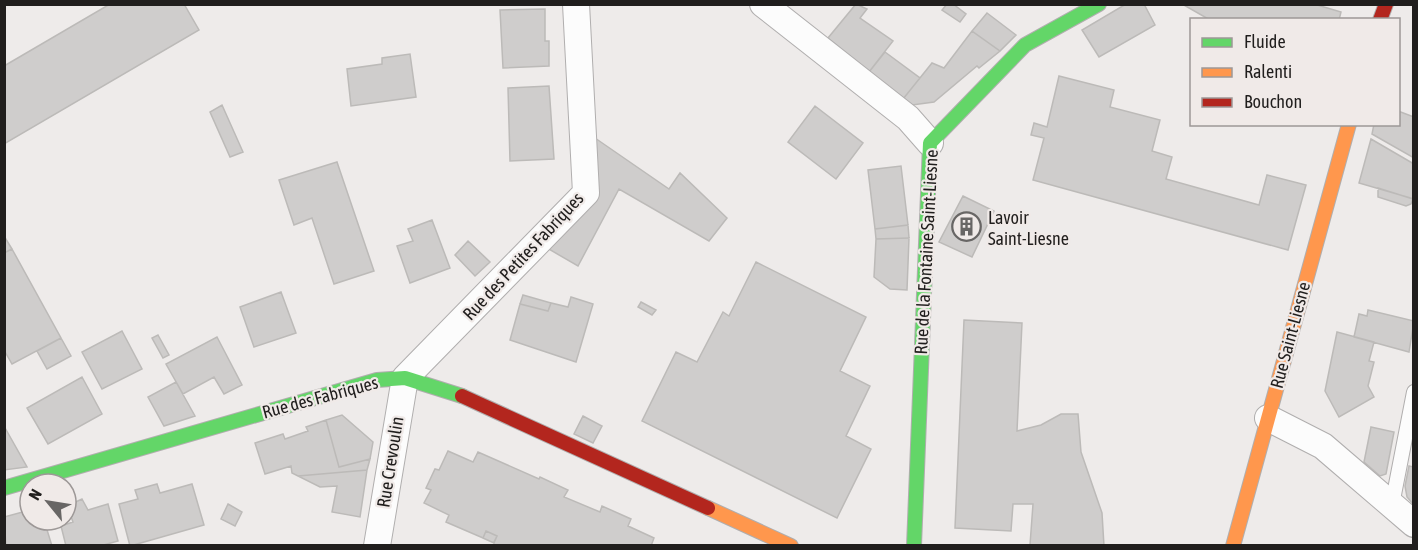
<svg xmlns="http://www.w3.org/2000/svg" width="1418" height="550" font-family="'Asap Condensed',sans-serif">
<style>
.building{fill:#cfcdcc;stroke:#bcbab8;stroke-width:1.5}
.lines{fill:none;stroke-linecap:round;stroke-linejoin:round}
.lane-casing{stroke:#b0aeae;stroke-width:16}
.street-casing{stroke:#b0aeae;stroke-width:28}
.fast-casing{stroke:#b0aeae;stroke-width:16}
.slow-casing{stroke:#b0aeae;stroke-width:16}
.jam-casing{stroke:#b0aeae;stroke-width:16}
.lane{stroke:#fcfcfc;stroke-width:14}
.street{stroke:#fcfcfc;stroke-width:26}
.fast{stroke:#63d668;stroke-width:14}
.slow{stroke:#ff974d;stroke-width:14}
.jam{stroke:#b3261e;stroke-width:14}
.labels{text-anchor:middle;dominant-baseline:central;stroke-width:4.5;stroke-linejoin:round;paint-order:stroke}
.poi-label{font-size:18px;fill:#201e1d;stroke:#f0eae8;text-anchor:start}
.street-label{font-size:18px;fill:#201e1d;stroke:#f0eae8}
</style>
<rect width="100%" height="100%" fill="#eeebea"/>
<path class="building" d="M110 4H184L199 30 4 144V66Z
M856 4 867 9 860 18 893 41 869 72 828 38Z
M947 4H953L966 14 960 22 942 10Z
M1126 4H1144L1155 25 1099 57 1082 30Z
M1182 4H1314L1341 12 1339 20H1210Z
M545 9V41H549V66L503 68 500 10Z
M987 13 1016 35 1000 51 972 31Z
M972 31 1000 51 979 68 977 66 934 102 912 105 903 99 932 63 944 68Z
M885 52 920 78 903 99 869 72Z
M410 54 416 97 351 106 347 69 382 64V58Z
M1059 76 1114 90 1110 107 1160 120 1152 151 1172 157 1166 179 1259 205 1267 175 1306 185 1288 250 1033 180 1044 138 1031 135 1034 123 1047 127Z
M549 86 554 159 510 161 508 88Z
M222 105 243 152 230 157 210 112Z
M815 106 863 143 836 179 788 142Z
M1398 111 1414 117V158L1372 134 1374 124H1398Z
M595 138 669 189 680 173 727 218 709 241 619 189 578 266 547 248Z
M1371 139 1414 164V199L1359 183Z
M337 162 374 271 334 284 312 218 294 225 279 180Z
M901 166 908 225 875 229 868 170Z
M1378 188 1413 199 1411 204 1406 206 1378 197Z
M963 196 994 211 972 257 939 242Z
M432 220 450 268 410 283 397 246 413 241 408 229Z
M908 225 909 238 876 239 875 229Z
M4 236 12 249 4 253Z
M909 238 907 290 890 289 874 277 876 239Z
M468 241 490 262 475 276 455 255Z
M12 249 61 338 12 364 4 350V253Z
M756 262 866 317 840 371 870 386 846 436 871 449 837 518 642 421 676 352 697 362 723 312 729 316Z
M281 292 296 333 254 347 240 307Z
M523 295 551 303 548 311 520 304Z
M571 297 593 304 576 362 510 340 520 304 548 311 551 303 568 307Z
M641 302 656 310 652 315 638 307Z
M1368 310 1414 321 1409 352 1354 337 1359 314 1367 316Z
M964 320 1022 323 1017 431 1041 425 1061 414H1078L1081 452 1102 513 1104 546 1030 545 1033 504H1013L1011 531 955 528Z
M122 331 142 369 102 389 82 352Z
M1337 332 1374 342 1369 361 1374 362 1368 386 1374 397 1339 417 1325 391Z
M158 335 169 355 163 358 152 338Z
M217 337 242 385 224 394 214 377 183 394 166 364Z
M61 338 71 356 47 369 37 351Z
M82 377 102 414 48 444 27 408Z
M176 382 195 416 164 426 148 397Z
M342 415 373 442 370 459 339 467 326 420Z
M583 416 602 426 593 443 574 434Z
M326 420 339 467 370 459 367 470 298 476 292 473 291 466 265 474 255 443 283 434 285 439 308 431 306 427Z
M4 426 27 467 4 470Z
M1371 427 1394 432 1386 474 1380 476 1364 462Z
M448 451 473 462 478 452 539 479 540 477 568 490 564 497 600 512 602 506 631 519 628 526 654 538 651 546H492L497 536 486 531 483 538 446 522 449 515 424 503 431 490 426 488 435 469 439 470Z
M1409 466 1414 467V505L1407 497 1405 486Z
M367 470 360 517 332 512 337 486 320 487 298 476Z
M157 484 160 493 192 484 204 525 130 546 119 504 138 499 135 490Z
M82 499 88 510 108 504 118 541 100 546H66L61 526 73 522 67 506Z
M228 504 242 512 235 526 221 519Z
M30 510V520H44L52 546H6L4 517Z
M486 531 497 536 494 543 483 538Z"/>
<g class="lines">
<defs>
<path id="lane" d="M1392 505 1414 392"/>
<path id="street" d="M763 4 908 118 930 143
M1268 418 1323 446 1414 524
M377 546 405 378 586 193 576 4"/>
<path id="fast" d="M4 488 377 380 405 378 462 396
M914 546 930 143 1025 45 1099 4"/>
<path id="slow" d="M708 508 791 546
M1233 546 1349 124"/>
<path id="jam" d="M1380 20 1386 4
M462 396 708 508"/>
</defs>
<use href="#lane" class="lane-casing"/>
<use href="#street" class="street-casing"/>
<use href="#fast" class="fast-casing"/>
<use href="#slow" class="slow-casing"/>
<use href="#jam" class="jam-casing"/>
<use href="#lane" class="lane"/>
<use href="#street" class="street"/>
<use href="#fast" class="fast"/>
<use href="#slow" class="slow"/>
<use href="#jam" class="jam"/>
</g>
<defs>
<symbol id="building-ring" viewBox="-11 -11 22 22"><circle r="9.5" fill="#f0eae8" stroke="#686665" stroke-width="1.5"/><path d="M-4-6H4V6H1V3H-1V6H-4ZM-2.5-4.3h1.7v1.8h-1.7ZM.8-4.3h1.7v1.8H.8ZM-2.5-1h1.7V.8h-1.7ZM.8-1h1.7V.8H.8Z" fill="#686665"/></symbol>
</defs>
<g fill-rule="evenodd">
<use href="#building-ring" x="950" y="210" width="33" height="33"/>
</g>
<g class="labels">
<g class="poi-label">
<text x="988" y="217">Lavoir<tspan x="988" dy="21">Saint-Liesne</tspan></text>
</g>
<g class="street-label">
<text transform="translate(926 252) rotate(-87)">Rue de la Fontaine Saint-Liesne</text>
<text transform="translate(523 256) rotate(-47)">Rue des Petites Fabriques</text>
<text transform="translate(1290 335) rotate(-75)">Rue Saint-Liesne</text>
<text transform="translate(320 397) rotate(-15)">Rue des Fabriques</text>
<text transform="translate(390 462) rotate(-81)">Rue Crevoulin</text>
</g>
</g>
<rect width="1418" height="550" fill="none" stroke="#201e1d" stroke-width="12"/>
<rect x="1190" y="18" width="210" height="108" fill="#f0eae8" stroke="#9d9897" stroke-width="1.5"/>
<rect x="1202" y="38" width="30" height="9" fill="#63d668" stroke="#9d9897" stroke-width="1.5"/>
<text x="1244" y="48" font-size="18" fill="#201e1d">Fluide</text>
<rect x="1202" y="68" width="30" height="9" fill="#ff974d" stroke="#9d9897" stroke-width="1.5"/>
<text x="1244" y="78" font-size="18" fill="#201e1d">Ralenti</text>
<rect x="1202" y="98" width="30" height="9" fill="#b3261e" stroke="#9d9897" stroke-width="1.5"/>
<text x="1244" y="108" font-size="18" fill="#201e1d">Bouchon</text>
<g transform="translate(48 502) rotate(300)"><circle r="28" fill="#f0eae8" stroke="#9d9897" stroke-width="1.5"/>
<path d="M0-4.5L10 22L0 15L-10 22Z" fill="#686665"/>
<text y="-9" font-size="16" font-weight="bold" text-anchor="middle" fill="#201e1d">N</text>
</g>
</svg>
